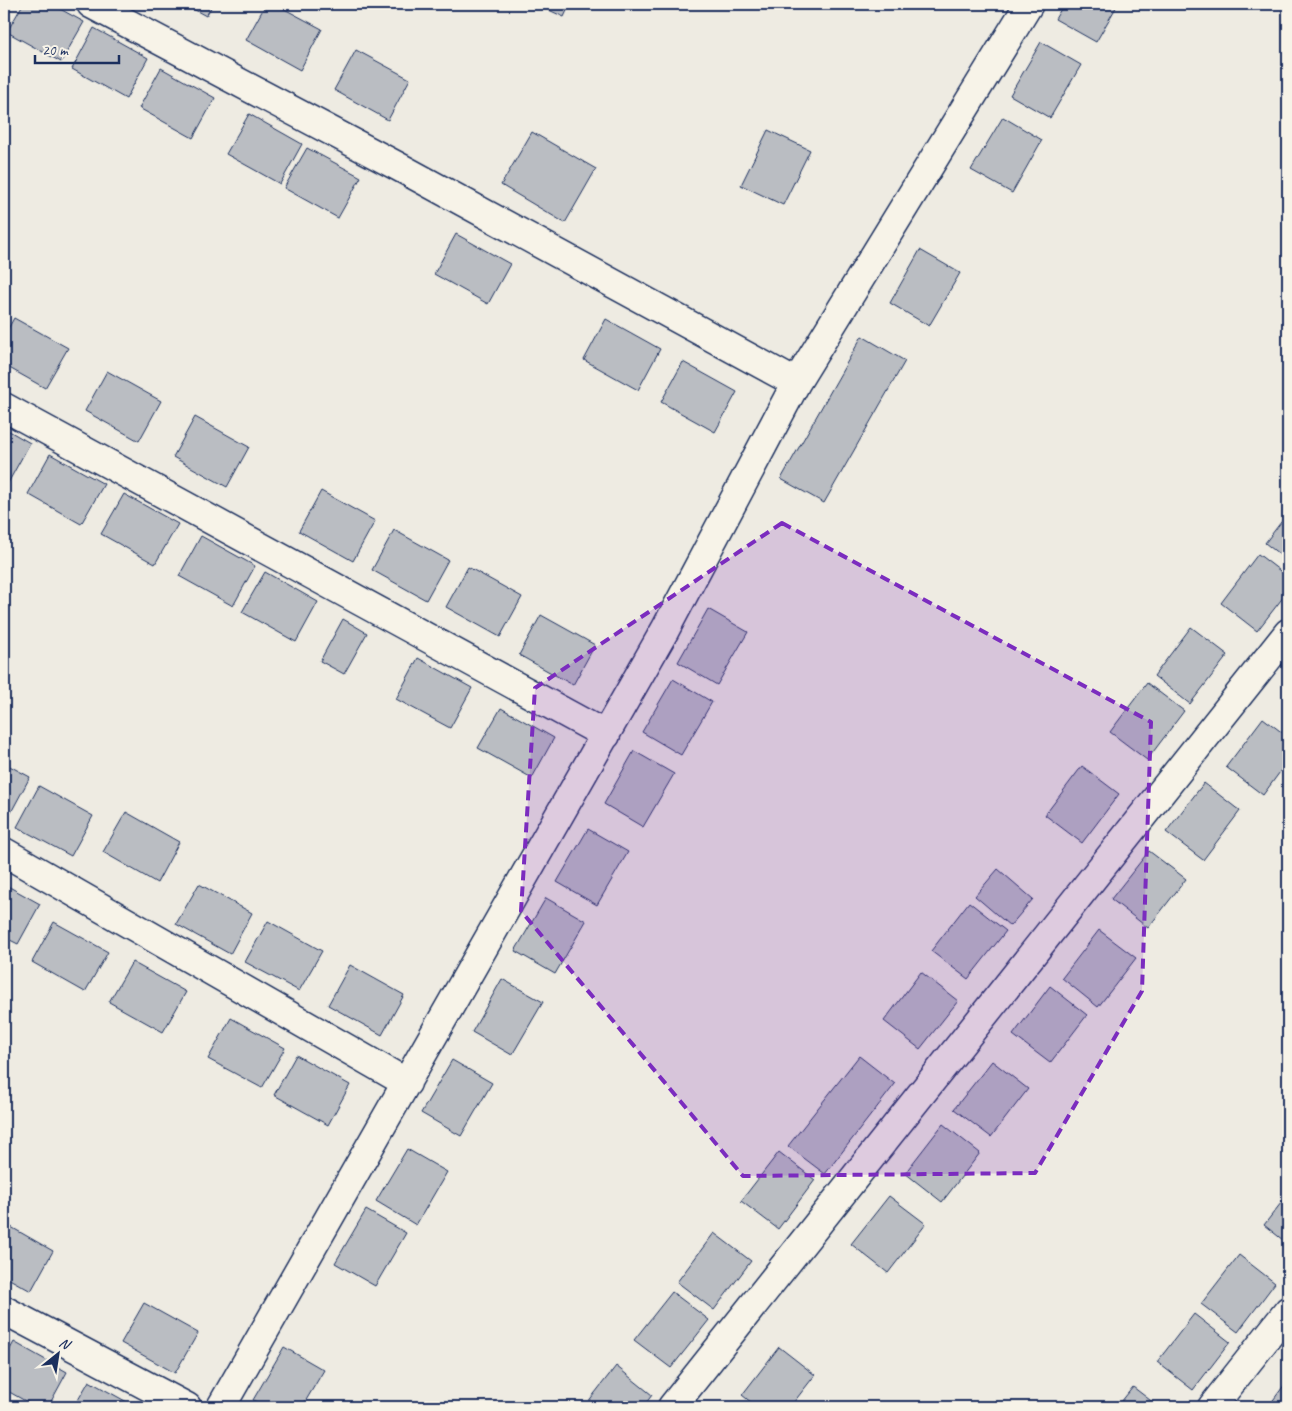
<svg xmlns="http://www.w3.org/2000/svg" width="1292" height="1411" font-family="Caveat,sans-serif">
<style>
.building{fill:#babdc2;stroke:#1b2f5e}
.lines{fill:none;stroke-linecap:round;stroke-linejoin:round}
.minor-casing{stroke:#1b2f5e;stroke-width:31}
.minor{stroke:#f7f3e8;stroke-width:28}
.marked{fill:#7b2cbf;fill-opacity:0.2;stroke:#7b2cbf;stroke-width:4;stroke-dasharray:10 6;stroke-linejoin:round}
</style>
<rect width="100%" height="100%" fill="#eeebe2"/>
<filter id="ink" filterUnits="userSpaceOnUse"><feTurbulence type="fractalNoise" baseFrequency=".02" numOctaves="2"/><feDisplacementMap in="SourceGraphic" scale="10" xChannelSelector="R" yChannelSelector="G"/><feConvolveMatrix kernelMatrix="1 2 1 2 8 2 1 2 1" color-interpolation-filters="sRGB"/></filter>
<g filter="url(#ink)">
<path class="building" d="M23 4H51L84 22 61 62 7 32Z
M184 4H213L206 16Z
M266 4H275L322 29 300 70 246 40Z
M536 4H570L564 17Z
M1064 4H1118L1096 42 1055 19Z
M94 28 148 58 126 99 72 69Z
M1041 42 1081 65 1050 118 1010 95Z
M356 50 410 79 388 120 334 90Z
M161 68 215 98 193 138 139 108Z
M249 114 302 144 280 184 226 154Z
M1003 117 1042 140 1012 193 971 170Z
M768 130 810 150 783 205 741 185Z
M532 132 596 169 565 223 501 185Z
M307 148 361 177 338 218 284 188Z
M456 234 510 264 488 304 434 274Z
M920 250 960 273 929 326 890 303Z
M14 318 68 348 45 388 4 365V336Z
M606 319 660 349 638 390 584 360Z
M862 336 905 361 824 503 781 479Z
M683 362 737 392 715 432 661 402Z
M107 371 161 401 139 441 85 411Z
M195 417 249 447 227 487 173 457Z
M4 428 30 443 8 483 4 481Z
M50 454 104 484 81 524 28 494Z
M321 491 375 521 353 561 299 531Z
M124 494 178 524 155 564 101 534Z
M1288 513V561L1265 543Z
M394 530 448 560 426 600 372 570Z
M201 536 255 566 233 606 179 576Z
M1258 554 1288 577V591L1257 631 1221 603Z
M468 567 522 597 500 637 446 607Z
M265 572 318 602 296 642 242 612Z
M708 609 748 632 717 685 678 662Z
M541 615 595 645 573 685 519 655Z
M343 619 367 633 344 674 320 661Z
M1191 627 1228 655 1190 704 1154 676Z
M418 658 472 688 450 728 396 699Z
M673 679 712 702 681 755 642 732Z
M1147 683 1184 711 1147 760 1110 732Z
M501 708 554 738 532 778 478 748Z
M1263 718 1288 737V761L1263 795 1226 767Z
M634 751 674 774 643 827 604 804Z
M4 763 30 777 8 818 4 815Z
M1082 766 1119 794 1082 843 1045 815Z
M1204 783 1240 811 1203 860 1166 832Z
M39 786 93 816 71 856 17 827Z
M126 812 179 842 157 883 103 852Z
M588 829 628 852 597 905 557 882Z
M1149 851 1186 879 1148 928 1111 899Z
M998 869 1033 899 1010 926 975 896Z
M4 884 40 904 18 944 4 937Z
M199 884 252 913 230 954 176 924Z
M546 898 586 921 555 974 515 951Z
M969 902 1006 931 968 979 931 951Z
M268 921 322 951 299 991 245 962Z
M54 922 108 952 85 992 32 962Z
M1099 930 1136 958 1098 1007 1062 978Z
M132 962 186 992 163 1032 109 1002Z
M350 965 404 995 382 1035 328 1005Z
M921 972 958 1001 920 1049 884 1021Z
M502 979 543 1002 512 1055 472 1032Z
M1050 986 1087 1015 1050 1063 1013 1035Z
M231 1018 285 1048 262 1088 208 1059Z
M296 1055 350 1085 328 1125 274 1095Z
M859 1056 895 1084 825 1174 788 1146Z
M452 1060 492 1083 461 1136 421 1113Z
M992 1061 1028 1089 991 1137 954 1109Z
M943 1124 980 1153 942 1202 905 1173Z
M407 1149 447 1172 416 1225 376 1201Z
M779 1152 815 1180 778 1229 741 1201Z
M1288 1194V1244L1264 1225Z
M889 1196 926 1224 888 1273 851 1244Z
M366 1210 406 1233 375 1286 335 1263Z
M4 1223 53 1251 31 1291 4 1276Z
M714 1233 751 1261 714 1310 677 1282Z
M1239 1255 1275 1283 1238 1332 1201 1304Z
M672 1292 709 1320 671 1368 634 1340Z
M144 1303 198 1333 175 1373 121 1343Z
M1194 1314 1230 1342 1193 1390 1157 1362Z
M14 1342 67 1372 48 1407H36L4 1389V1360Z
M284 1347 324 1370 302 1407H266L253 1400Z
M779 1347 815 1375 790 1407H757L742 1395Z
M616 1366 652 1395 643 1407H584Z
M1288 1380V1407H1268Z
M89 1381 136 1407H74Z
M1133 1387 1159 1407H1117Z"/>
<g class="lines">
<defs>
<path id="minor" d="M91 4 401 168 796 383
M4 407 606 735
M4 852 407 1083
M4 1310 187 1407
M221 1407 665 630 796 383 1029 4
M672 1407 1288 633
M1212 1407 1288 1311"/>
</defs>
<use href="#minor" class="minor-casing"/>
<use href="#minor" class="minor"/>
</g>
</g>
<path class="marked" d="M782 523 1151 722 1142 991 1035 1173 743 1176 521 911 535 688Z"/>
<rect width="1292" height="1411" fill="none" stroke="#f7f3e8" stroke-width="20"/>
<rect x="10" y="10" width="1272" height="1391" fill="none" stroke="#1b2f5e" stroke-width="2" filter="url(#ink)"/>
<g transform="translate(58 1354) rotate(30)" stroke="#f7f3e8" stroke-width="4" paint-order="stroke">
<path d="M0-4L9 19L0 12L-9 19Z" fill="#1b2f5e"/>
<text y="-8" font-size="14" font-weight="bold" text-anchor="middle" fill="#1b2f5e">N</text>
</g>
<path d="M35 55v8h84v-8" fill="none" stroke="#1b2f5e" stroke-width="2.5"/>
<text x="42" y="55" font-size="15" fill="#1b2f5e" stroke="#f7f3e8" stroke-width="4" paint-order="stroke">20 m</text>
</svg>
